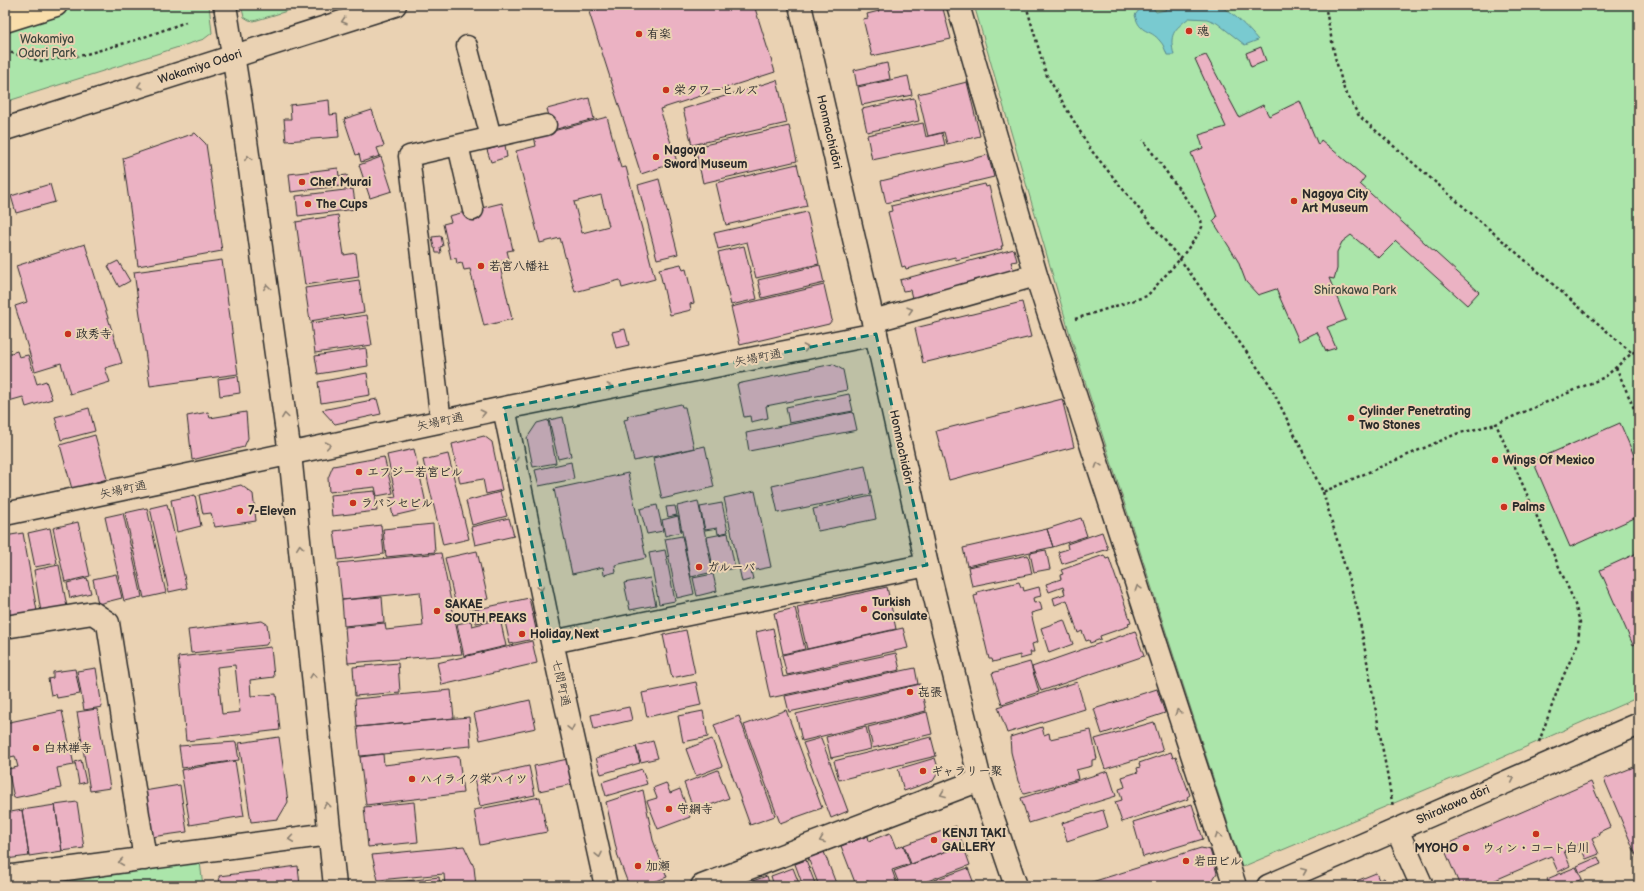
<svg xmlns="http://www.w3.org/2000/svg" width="1644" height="891" font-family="'Balsamiq Sans','Klee One',sans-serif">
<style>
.green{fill:#abe5aa;stroke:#6b886a}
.water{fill:#79cad0;stroke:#5a8a8e}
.building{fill:#ebb2c3;stroke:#2b2b2b;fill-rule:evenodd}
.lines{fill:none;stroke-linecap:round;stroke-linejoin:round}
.pedestrian-casing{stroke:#2b2b2b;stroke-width:23}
.minor-casing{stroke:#2b2b2b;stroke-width:25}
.tertiary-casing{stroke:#2b2b2b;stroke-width:25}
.motorway-casing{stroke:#2b2b2b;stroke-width:25}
.path{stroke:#2b2b2b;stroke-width:2.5;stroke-dasharray:3 3;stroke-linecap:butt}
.pedestrian{stroke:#ead2b3;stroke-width:20}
.minor{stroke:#ead2b3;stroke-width:22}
.tertiary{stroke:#ead2b3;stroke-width:22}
.motorway{stroke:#f9deab;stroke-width:22}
.oneway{stroke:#8a7e6f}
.marked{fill:#0f766e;fill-opacity:0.2;stroke:#0f766e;stroke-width:3;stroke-dasharray:8 5;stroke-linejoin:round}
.poi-dot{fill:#c8321e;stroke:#ead2b3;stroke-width:1.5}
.labels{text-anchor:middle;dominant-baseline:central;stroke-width:4;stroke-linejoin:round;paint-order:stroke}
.poi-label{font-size:12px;font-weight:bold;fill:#2b2b2b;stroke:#ead2b3;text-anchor:start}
.park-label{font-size:12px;fill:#3e473e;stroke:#ead2b3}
.street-label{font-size:12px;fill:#2b2b2b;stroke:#ead2b3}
</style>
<rect width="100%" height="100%" fill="#ead2b3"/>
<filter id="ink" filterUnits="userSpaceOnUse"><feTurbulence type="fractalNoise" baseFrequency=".025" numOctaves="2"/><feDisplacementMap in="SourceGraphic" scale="8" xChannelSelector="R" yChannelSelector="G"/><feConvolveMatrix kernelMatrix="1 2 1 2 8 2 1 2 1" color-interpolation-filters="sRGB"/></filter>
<g filter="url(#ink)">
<path class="green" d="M5 5H209L212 33 204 39 5 102Z
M241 5H307L254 21 249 20 244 17Z
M974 5H1639V697L1494 761 1242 867 1071 338Z
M200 862 203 886H35Z"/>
<path class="water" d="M1151 5 1156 12 1166 10 1164 5C1180 5 1199 3 1214 5 1229 7 1249 29 1258 40L1245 45 1217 23 1207 19 1189 18C1173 30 1169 35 1174 55H1167C1165 50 1164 45 1160 41 1150 28 1140 35 1135 15L1140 9Z"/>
<path class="building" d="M612 5H754L775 72 660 109 677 162 641 174 589 12Z
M877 5H942L951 39 872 56 863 19 868 18 867 14 879 11Z
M1261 47 1266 61 1251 67 1246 53Z
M1206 55 1239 117 1263 105 1269 116 1300 101 1318 145 1321 140 1365 177 1360 184 1479 292 1467 305 1396 241 1379 258 1351 235 1342 242 1337 252V269L1334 279 1329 278 1346 320 1327 327 1336 348 1326 351 1317 332 1299 341 1276 289 1258 295 1246 282 1238 261 1213 221 1217 217 1191 153 1203 148 1199 135 1226 127 1195 59Z
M887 63 890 79 857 86 854 70Z
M908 76 912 95 862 105 858 87Z
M777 80 787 123 692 145 683 109Z
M967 82 980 136 947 144 944 132 928 136 918 94Z
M589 98 594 119 553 130 547 109Z
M914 98 919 121 867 132 862 109Z
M329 100 330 115 337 114 339 137 286 141 284 119H291L290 105Z
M372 110 384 146 377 148 380 156 361 162 359 154 356 155 344 119Z
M607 117 621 168 626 167 655 279 622 288 620 280 575 292 560 238 540 243 516 151 536 146 534 136ZM601 195 609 226 582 233 574 202Z
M923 123 926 137 942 133 945 145 872 160 867 135Z
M789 126 797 161 703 183 695 147Z
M195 133 206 144 222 251 138 266 123 158Z
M505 145 507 157 491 162 487 150Z
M988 155 994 177 886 203 881 181Z
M381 157 392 191 370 198 359 165Z
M797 164 807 206 726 225 716 183Z
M338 168 339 176 347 175 349 185 291 192 289 174Z
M659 179 678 254 657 259 638 185Z
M50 184 55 202 16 213 11 196Z
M985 184 986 187 989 186 1003 246H1001L1002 249 956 260 955 257 906 269 905 266 902 267 888 212 892 211 891 206Z
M353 189 356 209 298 216 296 196Z
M502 203 513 250 507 251 509 259 499 262 512 319 484 326 470 269 464 270 462 263 457 264 456 258 451 259 443 224 451 222 449 216Z
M807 212 819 264 756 278 747 242 718 249 714 233Z
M338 215 344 255 356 253 359 277 305 285 296 222Z
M441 236 443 246 440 247 441 253H436L435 248H434L432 237Z
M85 244 122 363 105 368 110 382 70 394 61 363 35 371 15 306 27 302 16 266Z
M744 246 757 299 731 305 718 252Z
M1014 249 1017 261 1011 262 1014 271 912 298 910 290 903 291 900 280Z
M222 260 238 374 150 386 134 272Z
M118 261 130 281 119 287 108 266Z
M681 264 683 270 686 269 694 303 690 304 691 310 670 315 659 269Z
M820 265 824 283 762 298 758 280Z
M359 280 364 312 310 321 305 288Z
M824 285 832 320 829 324 740 345 731 307Z
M1022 302 1031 337 923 363 915 328Z
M367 315 372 345 315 353 311 323Z
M625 329 629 345 616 348 612 332Z
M366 348 368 366 318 374 315 356Z
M17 351 19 357 28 355 37 384 46 381 52 399 26 407 23 397 5 402V355Z
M833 364 843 370 847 390 766 406 768 418 751 422 750 416 744 417 737 384Z
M367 373 370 395 321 403 318 382Z
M238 376 240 393 220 396 218 379Z
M849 394 853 411 789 423 786 407Z
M377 399 381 414 335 424 322 410Z
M1062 399 1074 447 949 480 936 431Z
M681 404 682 407H685L694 448 634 461 624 420 628 419 627 416Z
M89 408 95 431 61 440 55 417Z
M208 412 210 418 246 412 248 438 244 447 192 460 187 416Z
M853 412 857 430 749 451 746 433Z
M563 417 571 456 558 459 549 420Z
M548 420 556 463 533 467 527 438 537 423Z
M1620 423 1639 467V516L1570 547 1533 461Z
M95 435 107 479 72 489 60 445Z
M484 436 492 442 502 490 486 494 483 479 460 483 452 444Z
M705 446 714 487 662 499 653 458Z
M414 449 427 508 393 516 389 498 396 497 387 455Z
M448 454 469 539 443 545 423 460Z
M384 457 393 493 377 496 375 487 329 492 328 478 333 466Z
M571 462 574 479 539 486 535 470Z
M865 466 871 494 778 513 772 486Z
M628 473 646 558 615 565 616 572 604 575 603 567 572 574 554 489Z
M241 485 253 494 256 521 215 527 211 513 203 514 199 495Z
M375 491 377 511 332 516 330 495Z
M755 491 771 567 751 571 753 579 742 582 724 498Z
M500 492 507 516 472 525 466 501Z
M195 495 201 526 177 532 171 500Z
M871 496 876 519 818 531 813 509Z
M698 501 713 572 691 577 677 506Z
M722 503 728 532 718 534 717 528 705 530 700 507Z
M167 504 187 588 169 592 150 508Z
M657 505 663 531 647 534 640 509Z
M675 506 677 515 668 517 666 507Z
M147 508 166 593 144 598 125 513Z
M123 513 142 597 124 601 105 517Z
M678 516 681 532 665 536 662 520Z
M509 518 514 536 475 545 471 527Z
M1081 518 1087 536 1053 547 1047 529Z
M78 522 90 576 65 582 53 528Z
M433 524 435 552 386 557 383 529Z
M381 525 384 554 338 560 334 531Z
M50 528 57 563 35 567 28 533Z
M1047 529 1053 547 967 566 963 548Z
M1102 532 1108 549 1062 564 1058 552 1068 549 1067 544Z
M23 533 37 611 5 616V536Z
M728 533 735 568 714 572 707 537Z
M682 536 694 594 677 598 665 539Z
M1639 541V642L1633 645 1600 570 1635 554Z
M665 550 675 601 659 604 649 553Z
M1046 550 1050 569 1034 572 1030 553Z
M477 551 488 599 456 606 445 558Z
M441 553 462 654 348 663 345 627 385 623 386 630 423 626 420 592 342 600 338 563Z
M1028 555 1032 574 972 586 968 567Z
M1104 555 1106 559 1109 558 1131 622 1128 623 1129 626 1100 636 1101 639 1090 643 1089 640 1086 641 1082 631 1078 633 1067 600 1055 605 1053 598 1065 594 1063 587 1049 592 1046 584 1061 579 1060 575 1063 574 1061 570Z
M59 565 67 607 41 612 34 570Z
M116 574 122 598 98 604 93 579Z
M713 574 717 591 697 596 693 578Z
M87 578 91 593 70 598 67 583Z
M650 578 656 605 630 610 624 583Z
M1019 582 1021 587H1023L1024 591 1039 587 1041 596 1033 598 1034 603 1040 602 1042 610 1031 613 1038 642 1032 644 1034 652H1030L1031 656 1020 659V655L993 662 992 659H989L974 596 978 595 977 592Z
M887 587 896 629 807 649 797 607Z
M382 597 384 622 344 626 342 600Z
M529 598 538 638 510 644 504 617 476 623 475 617 470 618 469 611Z
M795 608 805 649 783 654 774 613Z
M500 619 506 646 464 656 457 624 471 621 472 626Z
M1064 620 1073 644 1049 653 1041 628Z
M262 621 267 624 269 640 266 645 191 653 188 630Z
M773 628 783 677 896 653 900 670 770 698 756 632Z
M903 628 908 648 787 675 782 655Z
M686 630 695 673 672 678 663 635Z
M1135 631 1144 656 1041 691 1032 667Z
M532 641 537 663 442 685 437 663Z
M271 647 274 677 250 680 251 696 276 694 280 730 186 741 178 657ZM235 665 240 712 222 714 217 667Z
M1030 662 1039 692 1002 704 992 673Z
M398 663 400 692 355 696 353 667Z
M96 668 102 707 84 710 77 671Z
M915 668 918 684 789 712 785 696Z
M75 669 80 694 57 698 56 694 51 695 48 679 53 678V672Z
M696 682 701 705 647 717 642 693Z
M1077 682 1085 709 1007 733 998 707Z
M920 684 926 711 802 741 796 714Z
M1157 689 1165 713 1102 734 1094 709Z
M451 690 454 718 357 727 355 699Z
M530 700 536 728 480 740 474 713Z
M629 707 632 720 594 729 591 715Z
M97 709 110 788 90 791 77 712Z
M786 710 822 808 780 823 744 725Z
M62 711 74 765 57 768 61 788 14 798 8 769 18 767 15 756 5 758V723Z
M703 711 708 737 683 742 678 716Z
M927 712 932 734 873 748 868 727Z
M739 716 775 816 750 825 714 725Z
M469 717 471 746 360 756 357 727Z
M1154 722 1163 751 1105 769 1095 739Z
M866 727 871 749 831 758 826 737Z
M1042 727 1044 735 1049 733 1050 739 1091 730 1097 759 1092 760V766L1076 770 1078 779 1024 794 1018 781 1011 752 1010 737Z
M279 737 288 802 278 819 251 822 239 743Z
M931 737 936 756 839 780 834 761Z
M821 738 848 811 831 818 803 743Z
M712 739 722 766 696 776 686 749Z
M653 741 658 758 641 762 636 746Z
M236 742 239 760 182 768 179 746Z
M636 747 640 763 601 774 596 758Z
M1171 752 1173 758 1176 757 1190 795 1187 797 1188 799 1122 822 1115 802 1122 800 1119 789 1125 787 1122 777 1138 772 1137 768 1140 767 1139 763Z
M383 754 384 765 459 756 463 793 366 805 360 757Z
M935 758 939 771 933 781 904 791 898 769Z
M568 759 573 784 539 791 534 766Z
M81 760 86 782 79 784 75 762Z
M235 761 244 816 190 825 181 770Z
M1639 765V862L1604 779Z
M529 766 535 795 480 806 474 778Z
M642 769 647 784 606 796 602 782Z
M718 770 729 798 694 811 684 783Z
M1108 771 1116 796 1029 823 1021 798Z
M1591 782 1610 827 1599 832 1600 835 1592 839 1599 854 1586 859 1579 844 1564 851 1570 866 1558 872 1551 856 1486 884 1487 886H1460L1443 846Z
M666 783 670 793 680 789 690 817 658 829 647 801 657 798 653 788Z
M180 785 187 832 151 837 144 791Z
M643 790 653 840 667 877 643 886H629L618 857 606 802Z
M540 797 547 832 480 845 474 810Z
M77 802 84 848 62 851 55 805Z
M414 802 418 842 368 847 364 807Z
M1192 804 1203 839 1143 857 1133 822Z
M55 805 62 851 29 856 22 810Z
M22 810 29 856 6 859 5 813Z
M1103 810 1108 827 1067 841 1062 823Z
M956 826 963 845 911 864 904 845Z
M890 833 896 848 903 845 910 864 892 870 897 884 891 886H870L868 881 856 885 841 846 868 836 869 841Z
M963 845 970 865 914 886H900L894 871Z
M464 846 474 867 476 886H445L444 874 378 880 372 855Z
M1201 848 1210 850 1217 873 1212 881 1196 886H1079Z
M824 852 837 886H819L808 858Z
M1598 857 1601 864 1580 873 1577 866Z
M806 860 816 886H803L795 864Z
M298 866 300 886H220L219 876Z
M1576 867 1582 879 1566 886H1550L1547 879Z
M793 868 800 886H774L771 876Z
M968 868 973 881 959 886H918Z
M1376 873 1379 880 1384 878 1388 886H1344Z
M767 876 770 886 741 885Z
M439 877 440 886H376L375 885Z"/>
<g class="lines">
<defs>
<path id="pedestrian" d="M467 46 491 137
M458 145 473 210
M441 422 409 156 546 125"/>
<path id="minor" d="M225 5 241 105 290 454 335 886
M958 5 1036 275 1235 886
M873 321 1036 275
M504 408 552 642 606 886
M5 514 504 408 876 334
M5 627 93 613 108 623 145 859
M552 642 927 565
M1397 830 1422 886
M5 877 330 834
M702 886 980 780
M1268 886 1639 724"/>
<path id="tertiary" d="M800 5 876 334 927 565 980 780 1016 886
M5 129 395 5"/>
<path id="motorway" d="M5 21 56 5"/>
</defs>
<use href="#pedestrian" class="pedestrian-casing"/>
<use href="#minor" class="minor-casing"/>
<use href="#tertiary" class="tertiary-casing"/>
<use href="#motorway" class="motorway-casing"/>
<path class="path" d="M1026 5 1046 74 1091 150 1180 259 1270 385 1323 492 1456 434 1496 424
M1325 5 1335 57 1344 89 1359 116 1632 353
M5 51 41 61 83 55 136 40 186 22
M1075 319 1147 296 1180 259 1198 235 1202 227 1201 219 1143 140
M1616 367 1639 420
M1323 492 1358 611 1393 807
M1539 742 1559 686 1578 643 1580 622 1574 601 1496 424 1605 377 1632 353 1639 350"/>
<use href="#pedestrian" class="pedestrian"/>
<use href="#minor" class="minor"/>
<use href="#tertiary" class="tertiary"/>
<use href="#motorway" class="motorway"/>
</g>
<defs><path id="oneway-chevron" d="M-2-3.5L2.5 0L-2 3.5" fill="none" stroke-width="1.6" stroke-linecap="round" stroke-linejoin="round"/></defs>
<g class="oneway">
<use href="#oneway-chevron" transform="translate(344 21) rotate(162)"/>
<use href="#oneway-chevron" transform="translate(140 86) rotate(162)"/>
<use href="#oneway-chevron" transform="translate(248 158) rotate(-98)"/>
<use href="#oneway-chevron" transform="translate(267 287) rotate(-98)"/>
<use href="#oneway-chevron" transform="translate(910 310) rotate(-16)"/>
<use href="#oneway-chevron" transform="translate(806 348) rotate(-11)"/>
<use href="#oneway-chevron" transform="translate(610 387) rotate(-11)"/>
<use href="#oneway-chevron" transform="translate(483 413) rotate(-12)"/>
<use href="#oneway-chevron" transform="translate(285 416) rotate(-98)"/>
<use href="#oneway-chevron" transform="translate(328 445) rotate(-12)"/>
<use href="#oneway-chevron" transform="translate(515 460) rotate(78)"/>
<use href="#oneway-chevron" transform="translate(1098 465) rotate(-108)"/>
<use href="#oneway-chevron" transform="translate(300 547) rotate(-96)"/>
<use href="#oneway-chevron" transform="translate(541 588) rotate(78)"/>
<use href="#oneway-chevron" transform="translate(1138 588) rotate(-108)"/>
<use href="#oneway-chevron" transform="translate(313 676) rotate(-96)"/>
<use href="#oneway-chevron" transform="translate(1178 712) rotate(-108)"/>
<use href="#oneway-chevron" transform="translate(571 728) rotate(77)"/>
<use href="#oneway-chevron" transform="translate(1512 779) rotate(-24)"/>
<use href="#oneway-chevron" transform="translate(943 794) rotate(159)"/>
<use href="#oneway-chevron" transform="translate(327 805) rotate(-96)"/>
<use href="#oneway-chevron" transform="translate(1218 836) rotate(-108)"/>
<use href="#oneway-chevron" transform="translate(291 839) rotate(172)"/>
<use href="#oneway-chevron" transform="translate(822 840) rotate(159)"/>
<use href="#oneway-chevron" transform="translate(599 855) rotate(78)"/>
<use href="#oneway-chevron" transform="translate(121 862) rotate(172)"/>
<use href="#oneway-chevron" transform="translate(1304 871) rotate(-23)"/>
</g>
</g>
<path class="marked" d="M876 334 927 565 552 642 504 408Z"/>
<g class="poi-dot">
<circle cx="1189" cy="31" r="4"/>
<circle cx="639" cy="34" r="4"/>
<circle cx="666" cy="90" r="4"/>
<circle cx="656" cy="157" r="4"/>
<circle cx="302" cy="182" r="4"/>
<circle cx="1294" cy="201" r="4"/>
<circle cx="308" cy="204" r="4"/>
<circle cx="481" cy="266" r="4"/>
<circle cx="68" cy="334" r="4"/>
<circle cx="1351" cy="418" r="4"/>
<circle cx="1495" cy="460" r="4"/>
<circle cx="359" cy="472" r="4"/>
<circle cx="353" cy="503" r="4"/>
<circle cx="1504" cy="507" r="4"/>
<circle cx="240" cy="511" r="4"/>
<circle cx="699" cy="567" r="4"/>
<circle cx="864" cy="609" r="4"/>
<circle cx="437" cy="611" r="4"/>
<circle cx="522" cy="634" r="4"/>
<circle cx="910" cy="692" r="4"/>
<circle cx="36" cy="748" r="4"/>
<circle cx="923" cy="771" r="4"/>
<circle cx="412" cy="779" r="4"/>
<circle cx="669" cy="809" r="4"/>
<circle cx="1536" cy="834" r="4"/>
<circle cx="934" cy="840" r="4"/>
<circle cx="1466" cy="848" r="4"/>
<circle cx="1186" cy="861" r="4"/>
<circle cx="638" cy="866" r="4"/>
</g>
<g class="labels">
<g class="poi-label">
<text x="1197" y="31">魂</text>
<text x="647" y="34">有楽</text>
<text x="674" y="90">栄タワーヒルズ</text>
<text x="664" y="150">Nagoya<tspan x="664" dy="14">Sword Museum</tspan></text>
<text x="310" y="182">Chef Murai</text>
<text x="1302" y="194">Nagoya City<tspan x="1302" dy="14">Art Museum</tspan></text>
<text x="316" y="204">The Cups</text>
<text x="489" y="266">若宮八幡社</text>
<text x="76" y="334">政秀寺</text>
<text x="1359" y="411">Cylinder Penetrating<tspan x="1359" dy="14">Two Stones</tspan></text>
<text x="1503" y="460">Wings Of Mexico</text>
<text x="367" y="472">エフジー若宮ビル</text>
<text x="361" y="503">ラパンセビル</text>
<text x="1512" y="507">Palms</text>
<text x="248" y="511">7-Eleven</text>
<text x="707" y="567">ガルーバ</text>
<text x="872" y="602">Turkish<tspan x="872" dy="14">Consulate</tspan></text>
<text x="445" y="604">SAKAE<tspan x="445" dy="14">SOUTH PEAKS</tspan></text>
<text x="530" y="634">Holiday Next</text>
<text x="918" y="692">㐂張</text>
<text x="44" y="748">白林禅寺</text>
<text x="931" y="771">ギャラリー聚</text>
<text x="420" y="779">ハイライク栄ハイツ</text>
<text x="677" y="809">守綱寺</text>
<text x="942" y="833">KENJI TAKI<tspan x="942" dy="14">GALLERY</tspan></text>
<text x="1458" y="848" text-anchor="end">MYOHO</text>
<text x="1536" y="848" text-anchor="middle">ウィン・コート白川</text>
<text x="1194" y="861">岩田ビル</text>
<text x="646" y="866">加瀬</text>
</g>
<g class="park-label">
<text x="47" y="39">Wakamiya<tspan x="47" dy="14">Odori Park</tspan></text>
<text x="1355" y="290">Shirakawa Park</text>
</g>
<g class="street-label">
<text transform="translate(200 67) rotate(-18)">Wakamiya Odori</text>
<text transform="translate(829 132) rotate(77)">Honmachidōri</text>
<text transform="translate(758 358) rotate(-11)">矢場町通</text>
<text transform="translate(440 422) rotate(-12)">矢場町通</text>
<text transform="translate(901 447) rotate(78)">Honmachidōri</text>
<text transform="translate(123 490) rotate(-12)">矢場町通</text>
<text transform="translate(561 683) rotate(78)">七間町通</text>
<text transform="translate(1453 805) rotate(-24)">Shirakawa dōri</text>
</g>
</g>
<rect width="1644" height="891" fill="none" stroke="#ead2b3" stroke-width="20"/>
<rect x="10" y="10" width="1624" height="871" fill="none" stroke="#2b2b2b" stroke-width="1.5" filter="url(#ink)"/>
</svg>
